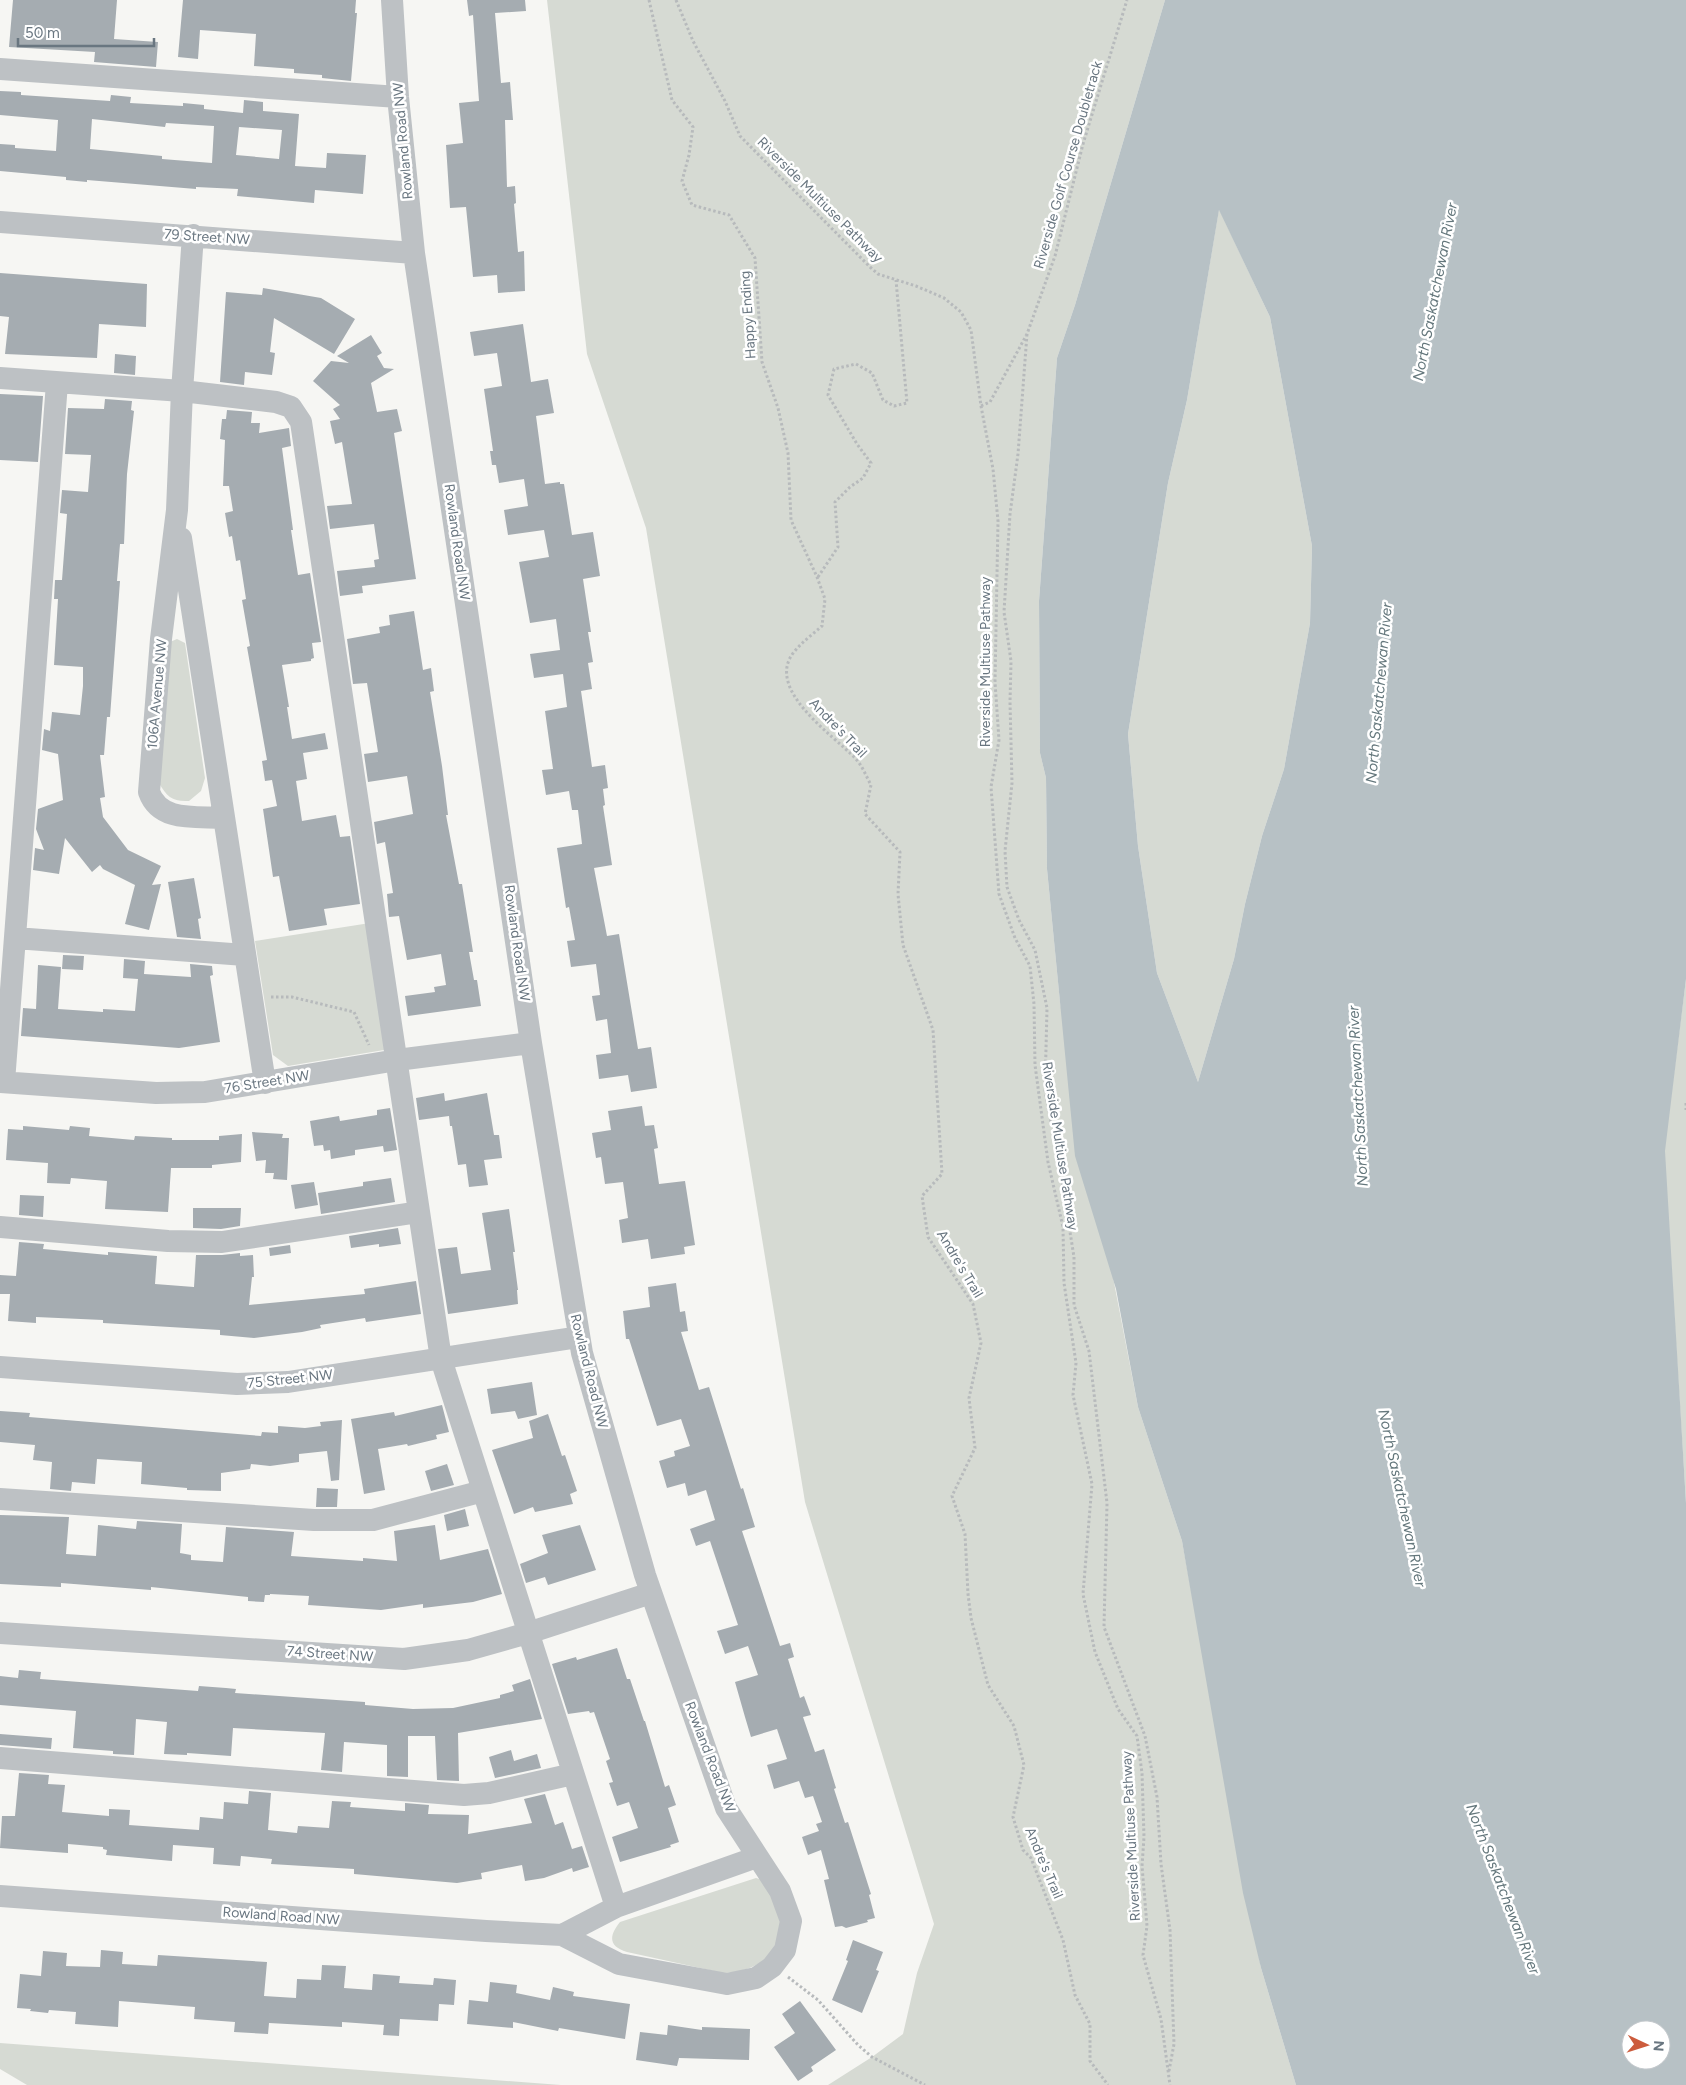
<svg xmlns="http://www.w3.org/2000/svg" width="1686" height="2085" font-family="Figtree,sans-serif">
<style>
.green{fill:#d6dad3}
.water{fill:#b7c1c5;fill-rule:evenodd}
.building{fill:#a5acb1;fill-rule:evenodd}
.lines{fill:none;stroke-linecap:round;stroke-linejoin:round}
.path{stroke:#b7babc;stroke-width:3;stroke-dasharray:2.5 2.5;stroke-linecap:butt}
.minor{stroke:#bdc1c4;stroke-width:22}
.labels{text-anchor:middle;dominant-baseline:central;stroke-width:5;stroke-linejoin:round;paint-order:stroke}
.street-label{font-size:14px;fill:#697680;stroke:#fff}
.water-label{font-size:15px;font-style:italic;fill:#64777c;stroke:#fff}
</style>
<rect width="100%" height="100%" fill="#f6f6f3"/>
<path class="green" d="M547 0H1165L1075 305 1057 358 1039 601 1040 753 1046 778 1047 869 1060 1002 1138 1407 1182 1541 1261 1968 1296 2085H828L872 2057 903 2034 917 1973 934 1924 805 1502 646 528 587 354Z
M1219 209 1270 317 1312 546 1310 623 1284 769 1262 836 1245 904 1234 959 1198 1082 1157 973 1138 846 1128 734 1168 483 1187 400Z
M177 639 185 643 205 778 201 791 189 801C173 802 167 797 159 783L170 642Z
M370 923 390 1049 288 1066 273 1055 255 941Z
M1686 979V1503L1664 1151Z
M756 1878 766 1881C770 1891 781 1910 782 1920 784 1955 754 1972 723 1973L627 1952C608 1946 609 1936 620 1922Z
M0 2043 561 2085H27L0 2069Z"/>
<path class="water" d="M1165 0H1686V979L1665 1151 1686 1503V2085H1296L1261 1968 1243 1893 1182 1541 1138 1407 1116 1289 1075 1156 1047 869 1046 778 1040 753 1039 601 1057 358 1075 305ZM1219 210 1270 317 1312 546 1310 623 1284 769 1262 836 1245 904 1234 959 1198 1082 1157 973 1138 846 1128 734 1168 483 1187 400ZM1631 2030H1661V2060H1631Z"/>
<path class="building" d="M13 0H117L114 39 158 42 156 67 94 62 95 52 9 47Z
M183 0H356L355 13H357L351 81 322 78V75L294 73V69L254 66 256 34 200 30 198 59 178 57Z
M467 0H525L526 11 495 13 501 83 510 82 513 120H505L507 187 515 186 516 203 514 204 518 252 524 251 525 291 498 293 497 275 473 277 466 207 450 208 446 145 463 143 459 103 479 101 473 15 469 16Z
M0 91 21 92V95L110 101 111 95 131 97 130 103 183 106V103L204 105V109L243 113 244 100 263 102V111L299 114 295 166 326 168 327 153 366 155 363 194 315 190 314 203 237 196 238 189 196 187V189L87 180V182L66 180V177L0 171V144L15 145V148L56 151 58 120 0 115ZM92 119 165 127 166 123 214 126 212 163 162 159V156L90 149ZM239 127 282 130 279 159 236 155Z
M0 273 147 284 146 327 99 324 97 358 5 354 9 317 0 316Z
M263 288 321 298 355 319 334 354 274 318 270 352 275 353 272 375 245 372 244 385 220 382 226 292 262 295Z
M523 324 531 382 548 379 554 413 536 416 545 484 560 482V484H564L572 535 593 532 600 576 583 579 591 632H588L593 662 588 663 592 689 581 691 592 767 605 765 608 788 603 789 605 805 603 806 612 865 594 868 607 936 619 934 638 1049 651 1047 657 1088 631 1092 628 1075 599 1079 596 1055 611 1053 607 1019 596 1021 592 996 600 995 596 964 571 967 567 941 575 940 569 907 566 908 557 848 582 844 578 810H572L569 791 546 795 542 770 553 769 545 711 567 707 563 674 534 678 530 654 560 650 556 619 530 623 519 562 549 557 544 530 508 535 504 510 528 506 524 479 499 483 496 465H492L490 451H493L484 389 502 386 497 353 474 356 470 332Z
M371 335 382 353 377 356 384 368 394 369 371 383 377 412 397 409 402 431 394 433 416 579 362 586 363 593 340 596 337 571 375 567 374 560 379 559 374 524 330 529 327 506 352 504 342 442 335 444 330 421 340 419 333 409 340 405 313 381 331 361 349 363 337 356Z
M115 354 136 356 135 375 114 373Z
M0 394 43 396 38 462 0 460Z
M105 399 132 401 131 410 134 411 127 474 124 544H120L117 581H120L110 717H107L104 755H100L105 797 100 798 103 817 128 850 161 866 152 885 161 884 149 930 125 924 135 885 103 869 100 865 92 872 65 838 59 874 33 870 35 848 44 850 36 829 38 809 63 800 58 754 42 750 44 729 50 731 52 712 80 715 83 686V667L54 665 58 599H54L55 580H62L67 514 60 513 62 490 88 492 91 455 65 454 68 408 104 409Z
M227 410 252 412 251 423H260L259 433 289 428 291 446 282 448 293 530H291L298 575 310 573 321 642 312 643 314 658 311 659V661L282 665 289 707H287L292 739 325 733 328 749 303 753 307 779 296 781 302 821 336 815 340 837 350 836 360 904 324 909 327 925 289 931 279 876 273 877 263 809 277 806 272 780 265 781 262 761 267 760 247 647 250 646 242 600 246 599 240 560 236 561 232 536 229 537 225 513 233 511 229 486H223L225 440 220 439 222 419H226Z
M414 611 423 670 431 668 434 691 430 692 442 766 448 815H446L459 884H462L473 952H469L474 980H477L481 1006 408 1016 405 996 435 992 434 987 446 985 441 954 407 960 399 916 389 917 387 894 393 893 385 842 377 844 374 822 413 814 407 776 368 782 364 754 378 752 367 683 353 684 347 639 380 633 379 627 390 625 389 615Z
M194 878 201 918 198 919 201 939 177 937 168 882Z
M63 955 84 956 83 970 62 969Z
M124 959 145 961 144 974 191 977 190 964 212 966 213 975 210 976 220 1042 179 1048 21 1036 23 1008 36 1009 38 965 61 967 58 1009 103 1012V1009L135 1011 138 979 123 978Z
M444 1093 445 1101 487 1093 494 1135H499L502 1158 484 1160 488 1185 469 1187 466 1164 458 1165 452 1126H450L449 1116 419 1120 416 1098Z
M642 1106 645 1126 654 1125 658 1148 654 1149 659 1184 685 1181 695 1245 684 1247 685 1254 651 1259 648 1239 622 1243 619 1220 628 1218 623 1182 605 1184 601 1157 596 1158 592 1133 611 1130 608 1111Z
M390 1108 397 1150 384 1152 383 1146 355 1150V1155L331 1159 330 1150 324 1151 323 1145 314 1146 310 1121 339 1116 340 1121 377 1115V1110Z
M23 1126 69 1130 70 1126 90 1128 89 1136 134 1140 135 1136 172 1138V1140H219V1136L242 1134 241 1162 212 1165V1168H171L168 1212 105 1209 107 1181 71 1178 70 1184 47 1183 48 1163 6 1160 8 1129 23 1130Z
M252 1132 283 1134 282 1138H289L287 1180 273 1179 274 1173H265L266 1160 256 1161Z
M391 1178 395 1202 321 1214 318 1193 363 1186V1182Z
M314 1182 318 1205 295 1209 291 1185Z
M20 1195 44 1196 43 1217 19 1215Z
M193 1208H241L240 1226 221 1229 193 1228Z
M509 1209 515 1252H513L518 1290H517L518 1304 448 1314 438 1249 457 1247 461 1274 491 1270 482 1213Z
M398 1228 401 1244 379 1247V1244L351 1248 349 1236Z
M19 1242 44 1244 43 1249 108 1255V1252L157 1256 155 1284 194 1287 196 1255H222L240 1253V1256L253 1255 254 1277H252L249 1305 365 1294 364 1289 416 1281 421 1314 366 1322 365 1318 320 1325 321 1328 302 1332 254 1338 220 1335V1330L103 1323V1320L36 1317V1323L8 1321 10 1294H0V1275L16 1276Z
M290 1245 291 1253 270 1256 269 1248Z
M676 1283 680 1312 685 1311 688 1331 681 1332 699 1390 709 1387 741 1489 743 1488 755 1527 742 1531 780 1646 790 1643 794 1657 788 1659 800 1698 804 1696 811 1715 803 1717 815 1752 824 1749 836 1788 834 1789 845 1823 848 1822 871 1894 869 1895 875 1918 867 1920 868 1922 846 1928 842 1926 835 1927 824 1880 829 1879 821 1850 808 1855 802 1837 819 1831 816 1824 822 1822 813 1796 805 1798 799 1781 774 1789 767 1765 787 1759 777 1729 751 1737 745 1717 735 1682 758 1675 748 1646 725 1654 717 1631 738 1625 710 1541 696 1546 690 1529 715 1520 706 1490 688 1496 685 1483 667 1488 659 1461 675 1456 674 1451 690 1446 681 1419 657 1426 629 1339H626L623 1311 650 1307 648 1287Z
M532 1382 537 1415 518 1419 515 1411 491 1414 487 1389Z
M442 1405 449 1432 436 1435 437 1439 408 1446 407 1444 378 1449 385 1490 364 1494 351 1419 394 1412 395 1416Z
M0 1411 30 1413 29 1417 261 1436 262 1432 278 1433V1426L305 1428 321 1426 320 1422 342 1420 339 1480 331 1481 327 1451 299 1454V1462L270 1466 251 1464 250 1469 221 1473V1491L187 1490V1488L141 1484 142 1462 97 1459 95 1484 72 1482 71 1491 50 1489 52 1462 33 1460 35 1445 0 1442Z
M548 1414 562 1456 565 1455 577 1491 570 1494 573 1504 535 1512 533 1507 514 1514 492 1450 533 1438 529 1421Z
M447 1464 454 1485 431 1491 425 1471Z
M317 1488 338 1489 337 1507H316Z
M465 1509 469 1526 447 1531 444 1515Z
M0 1515 69 1517 66 1554 96 1556 98 1525 136 1529 137 1521 182 1524 180 1553 191 1555V1560L223 1562 226 1527 294 1532 291 1556 363 1561V1558L397 1561 394 1531 435 1525 440 1560 488 1549 502 1594 473 1602 423 1608V1604L381 1610 308 1605 309 1596 270 1594V1595H265L264 1602 248 1601V1597L151 1587V1590L61 1583V1587L0 1584Z
M580 1525 596 1570 548 1585 545 1577 526 1583 520 1564 548 1553 542 1535Z
M617 1648 627 1679H630L644 1721H645L665 1787 669 1785 676 1805 668 1808 679 1842 670 1845 671 1847 620 1862 612 1837 638 1828 629 1802 617 1806 609 1783 613 1782 606 1761 610 1759 594 1712 590 1713 589 1711 568 1714 552 1664 576 1657 577 1660Z
M19 1670 41 1672 40 1679 198 1691 199 1686 226 1688 236 1689 235 1693 365 1702V1705L413 1709 453 1708 500 1698V1695L514 1691 512 1685 530 1679 542 1719 458 1733 459 1781 437 1780 435 1736H408V1777L387 1776V1745L344 1742 342 1772 321 1770 325 1733 233 1728 231 1756 187 1753V1755L164 1754 167 1722 136 1719 134 1755 113 1754V1751L73 1748 76 1711 0 1705V1676L18 1678Z
M0 1734 52 1738 51 1749 0 1745Z
M511 1750 514 1761 537 1754 541 1768 495 1778 489 1757Z
M19 1773 49 1775 48 1784 65 1785 62 1812 109 1816V1809L130 1810 129 1825 199 1830 200 1817 223 1819 224 1802 248 1804 249 1791 271 1793 268 1830 297 1833 298 1826 329 1828 332 1801 351 1802 350 1807 405 1811V1803L429 1805 428 1814 469 1815 468 1834 532 1823 524 1799 545 1794 555 1825 563 1822 572 1849 582 1846 589 1867 573 1872 572 1868 544 1878 525 1881 522 1865 481 1873 482 1879 457 1883 354 1874V1869L271 1864 272 1859 241 1856 240 1866 213 1864 214 1848 173 1845 172 1861 106 1855 107 1850 103 1849V1847L68 1844V1853L0 1848 2 1816H15Z
M853 1940 883 1952 876 1970 879 1971 862 2013 832 2000 848 1961 846 1960Z
M101 1950 123 1952 122 1964 157 1966 158 1955 267 1962 264 1996 296 1998 297 1979 321 1980 322 1965 346 1966 344 1988 372 1990 373 1974 400 1976 399 1983 433 1985 434 1978 456 1980 454 2005 439 2004 438 2021 400 2019 399 2036 383 2035 384 2025 342 2022V2027L269 2023 268 2034 234 2032 235 2022 194 2019 195 2007 119 2001 118 2027 75 2024 76 2012 49 2010 48 2013 30 2011 31 2009 17 2008 20 1974 41 1976 43 1951 67 1953 66 1966 100 1967Z
M490 1982 517 1985 516 1993 550 2000 553 1987 574 1992 573 1996 630 2004 625 2039 559 2028 558 2031 513 2022V2028L467 2024 469 2000 488 2002Z
M800 2001 836 2050 811 2067 813 2071 798 2081 774 2047 795 2033 782 2014Z
M668 2025 702 2030V2027L750 2029 749 2060 679 2058 677 2066 636 2060 640 2032 667 2035Z"/>
<g class="lines">
<path class="path" d="M649 0 672 100 693 127 689 155 682 181 692 205 729 215 755 258 762 362 778 408 788 453 791 520 817 577 825 599 822 626C813 634 802 642 794 652 764 689 833 735 855 758 862 765 866 776 871 785L865 814 900 852 898 894 903 945 933 1030 942 1174 922 1196 928 1237 973 1304 981 1343 969 1398 975 1448 952 1496 965 1534 968 1594 971 1618 988 1685 1014 1726 1024 1765 1013 1817 1023 1850 1031 1858 1063 1940 1075 1995 1090 2024V2061L1108 2085
M676 0 693 41 725 101 740 136 870 267 878 274 916 286 944 298 961 312 971 330 981 406 993 469 998 521 995 682 999 740 991 787 999 894 1015 938 1030 966 1034 1004 1035 1065 1048 1162 1063 1227 1064 1283 1076 1363 1073 1395 1092 1484 1083 1594 1095 1652 1118 1709 1137 1736 1142 1773 1144 1837 1142 1866 1147 1926 1143 1955 1161 2019 1170 2085
M1027 334 1018 454 1010 514 1004 612 1011 661 1010 702 1012 783 1005 851 1007 887 1019 920 1035 950 1047 1008 1045 1090 1060 1169 1074 1257V1305L1089 1351 1107 1503 1104 1627 1145 1736 1157 1797 1161 1864 1170 1930 1174 2044 1169 2071
M981 406 990 402 1027 334 1055 256 1083 144 1127 0
M818 577 838 547 835 502 850 487 863 478 871 463 857 444 828 395 834 369 856 364 872 373 883 400 894 406 907 403 896 280
M271 997H292L354 1012 369 1045
M1686 1103V1110
M788 1977 818 2000 858 2045 872 2057 925 2085"/>
<path class="minor" d="M0 69 398 97
M0 222 414 253
M193 235 182 391 177 510 161 639 149 792C160 823 197 816 224 818
M0 378 182 391 276 402 291 407 301 422 441 1359 616 1907
M181 538 265 1083
M15 938 245 955
M0 1082 156 1093 205 1092 397 1060 531 1043
M4 1082 57 383
M0 1227 168 1241 222 1242 419 1212
M0 1367 237 1384 288 1382 579 1337
M0 1499 314 1520H373L483 1491
M0 1633 404 1659 468 1650 528 1633 651 1593
M0 1758 464 1795 489 1793 573 1774
M0 1896 486 1931 562 1935 619 1964 727 1984 756 1978 772 1967 785 1950 791 1921 780 1891 726 1808 645 1575 582 1353 531 1043 414 253 398 97 392 0
M562 1935 616 1907 757 1857"/>
</g>
<g class="labels">
<g class="street-label">
<text transform="translate(403 141) rotate(-95)">Rowland Road NW</text>
<text transform="translate(1068 165) rotate(-74)">Riverside Golf Course Doubletrack</text>
<text transform="translate(820 200) rotate(45)">Riverside Multiuse Pathway</text>
<text transform="translate(207 237) rotate(4)">79 Street NW</text>
<text transform="translate(748 315) rotate(-94)">Happy Ending</text>
<text transform="translate(457 542) rotate(82)">Rowland Road NW</text>
<text transform="translate(985 662) rotate(-90)">Riverside Multiuse Pathway</text>
<text transform="translate(157 694) rotate(-85)">106A Avenue NW</text>
<text transform="translate(838 728) rotate(46)">Andre's Trail</text>
<text transform="translate(517 943) rotate(82)">Rowland Road NW</text>
<text transform="translate(267 1082) rotate(-9)">76 Street NW</text>
<text transform="translate(1060 1146) rotate(81)">Riverside Multiuse Pathway</text>
<text transform="translate(960 1264) rotate(59)">Andre's Trail</text>
<text transform="translate(589 1371) rotate(76)">Rowland Road NW</text>
<text transform="translate(290 1379) rotate(-6)">75 Street NW</text>
<text transform="translate(330 1654) rotate(4)">74 Street NW</text>
<text transform="translate(710 1757) rotate(69)">Rowland Road NW</text>
<text transform="translate(1131 1836) rotate(-93)">Riverside Multiuse Pathway</text>
<text transform="translate(1044 1863) rotate(67)">Andre's Trail</text>
<text transform="translate(281 1916) rotate(4)">Rowland Road NW</text>
</g>
<g class="water-label">
<text transform="translate(1435 292) rotate(-79)">North Saskatchewan River</text>
<text transform="translate(1379 693) rotate(-85)">North Saskatchewan River</text>
<text transform="translate(1358 1096) rotate(-93)">North Saskatchewan River</text>
<text transform="translate(1402 1498) rotate(78)">North Saskatchewan River</text>
<text transform="translate(1503 1889) rotate(69)">North Saskatchewan River</text>
</g>
</g>
<g transform="translate(1646 2045) rotate(94)"><circle r="24" fill="#ffffff" stroke="#c3c8cc"/>
<path d="M0-4L9 19L0 12L-9 19Z" fill="#cc5c3d"/>
<text y="-8" font-size="14" font-weight="bold" text-anchor="middle" fill="#697680">N</text>
</g>
<path d="M18 38v8h136v-8" fill="none" stroke="#697680" stroke-width="2.5"/>
<text x="25" y="38" font-size="15" fill="#697680" stroke="#ffffff" stroke-width="4" paint-order="stroke">50 m</text>
</svg>
